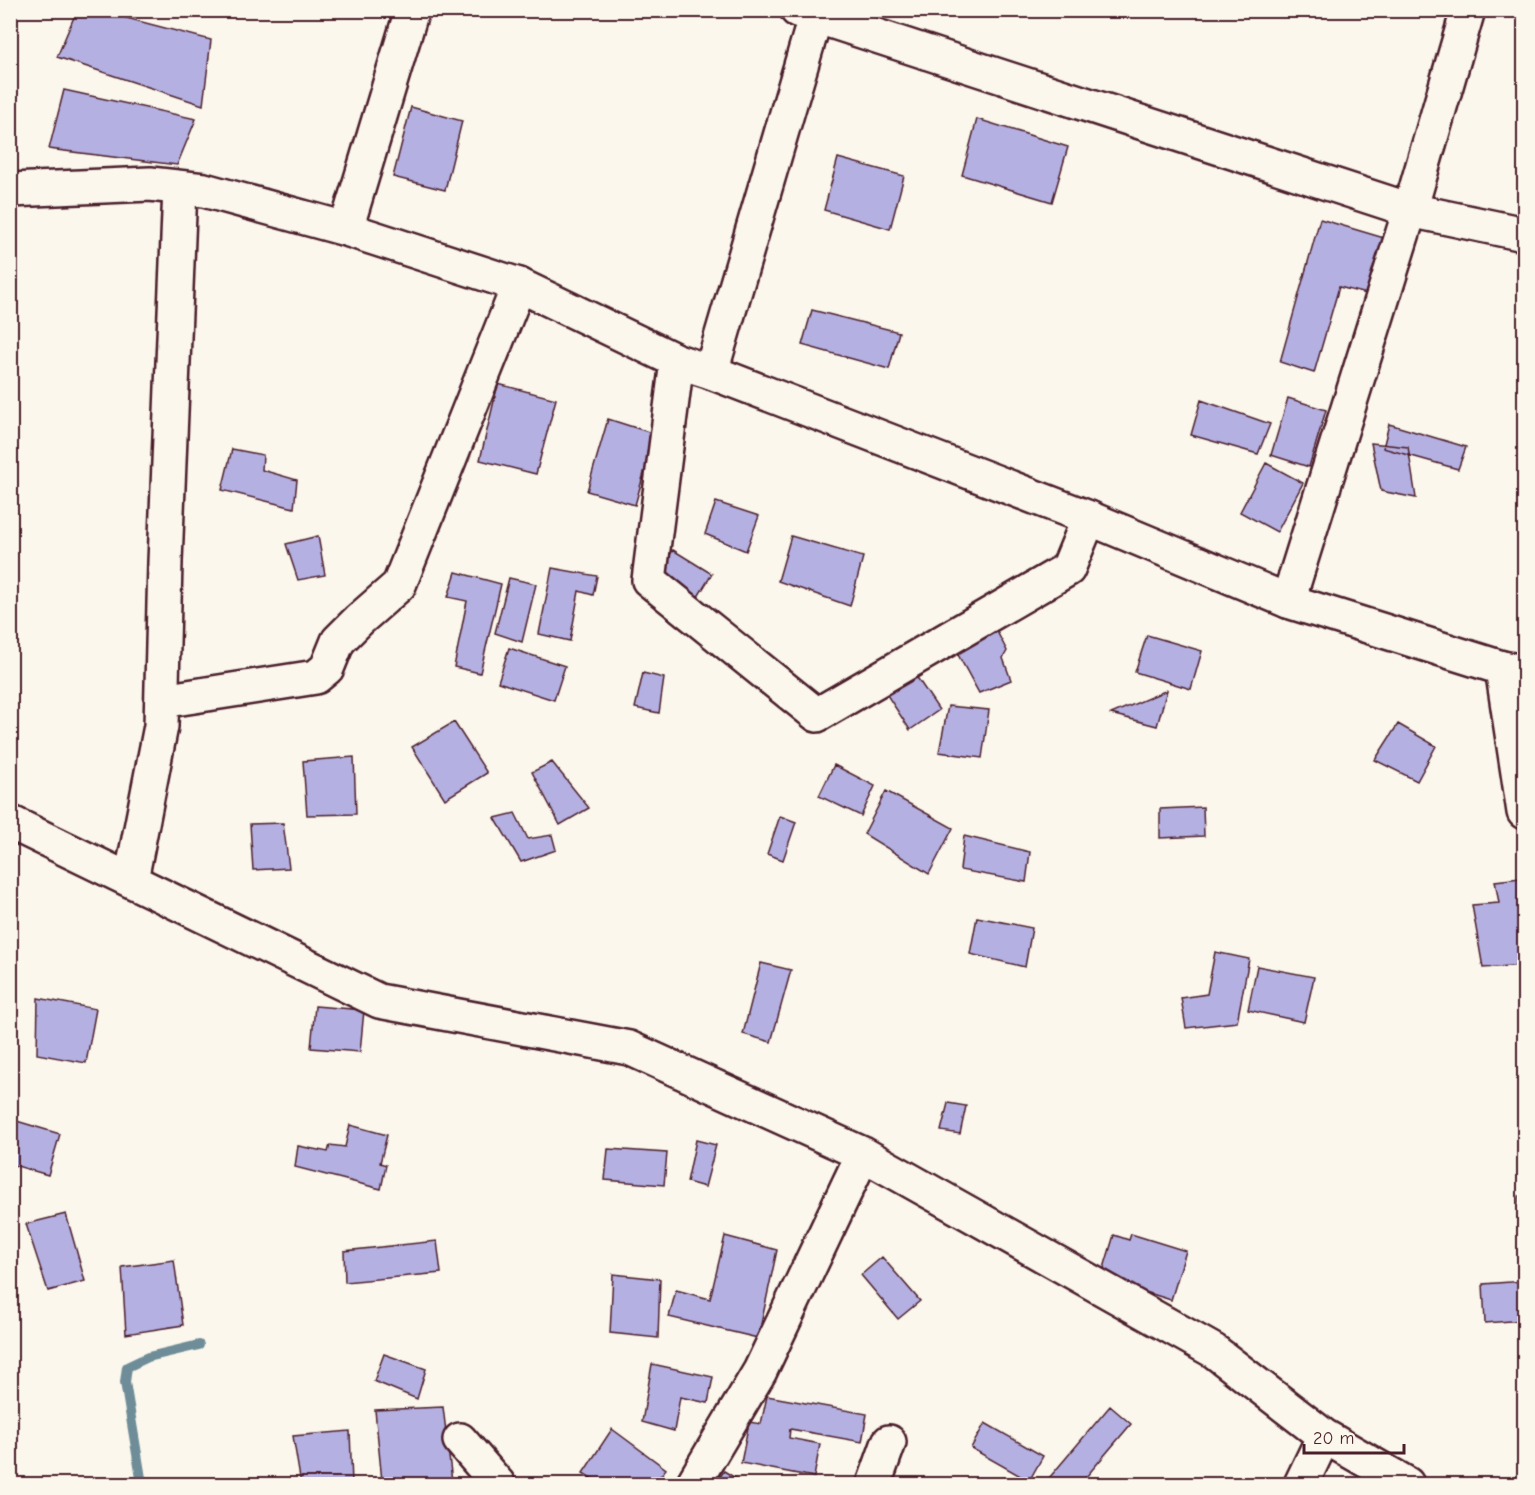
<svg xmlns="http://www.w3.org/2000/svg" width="1535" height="1495" font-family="'Comic Neue',sans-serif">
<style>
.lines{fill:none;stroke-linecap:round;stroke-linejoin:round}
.stream{stroke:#6e8d98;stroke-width:10}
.building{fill:#b5b0e2;stroke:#4a1f2b;stroke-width:1.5}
.street-casing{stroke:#4a1f2b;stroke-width:38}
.secondary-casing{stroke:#4a1f2b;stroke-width:38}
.street{stroke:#fbf7ec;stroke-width:33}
.secondary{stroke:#fbf7ec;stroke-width:33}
</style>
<rect width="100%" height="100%" fill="#fbf7ec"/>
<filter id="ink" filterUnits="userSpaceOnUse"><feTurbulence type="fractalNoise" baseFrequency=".0167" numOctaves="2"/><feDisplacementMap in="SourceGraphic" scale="12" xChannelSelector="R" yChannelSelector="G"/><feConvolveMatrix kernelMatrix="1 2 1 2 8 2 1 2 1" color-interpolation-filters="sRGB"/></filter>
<g filter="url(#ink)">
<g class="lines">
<path class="stream" d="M142 1484 125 1382 127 1367 148 1357 199 1345"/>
</g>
<path class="building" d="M77 10H96L211 40 203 105 57 57Z
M64 90 196 119 177 165 49 149Z
M411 107 462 121 445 190 393 177Z
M977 119 1068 147 1052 202 962 175Z
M838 158 904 176 890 229 824 210Z
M1320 219 1384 238 1367 294 1339 287 1314 373 1280 362Z
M812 310 899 332 889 369 802 345Z
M498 384 556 399 536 474 480 460Z
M1288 398 1326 410 1309 467 1271 455Z
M1201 400 1270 424 1258 454 1191 435Z
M608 419 655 434 635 505 587 491Z
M1389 424 1466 447 1458 469 1383 448Z
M1371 443 1408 447 1416 498 1381 491Z
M232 449 263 455 262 470 297 480 294 508 222 490Z
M1266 463 1303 483 1277 532 1240 512Z
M716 502 759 516 746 551 705 534Z
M318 536 325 575 298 580 286 544Z
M791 536 863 557 850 606 778 581Z
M673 550 712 574 696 600 657 576Z
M552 568 597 576 593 595 579 591 570 641 539 634Z
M456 572 501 584 480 673 454 667 467 601 448 597Z
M509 578 536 584 522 642 495 633Z
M991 620 1007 651 1003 658 1011 680 979 693 950 640Z
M1147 635 1202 651 1191 689 1135 672Z
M509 648 565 666 554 700 498 682Z
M643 673 664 678 659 713 635 708Z
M914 673 939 710 910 730 885 692Z
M1167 690 1157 726 1111 714Z
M948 706 989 710 982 758 939 752Z
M454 722 487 773 445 799 412 747Z
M1398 724 1436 746 1417 781 1375 760Z
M354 757 356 814 307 815 303 761Z
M552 762 589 808 560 825 532 772Z
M834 765 875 786 861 816 819 796Z
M886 791 953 828 929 874 864 834Z
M1203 807 1204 836 1160 838V809Z
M515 813 528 839 552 835 556 850 521 862 495 818Z
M780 816 796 822 783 860 767 854Z
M283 823 289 868 253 870 250 824Z
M964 836 1030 852 1026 882 960 870Z
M1520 878 1524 909V965L1483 968 1472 905 1499 903 1495 881Z
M977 917 1032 928 1025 967 970 954Z
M1215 952 1249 959 1237 1022 1186 1028 1181 998 1207 994Z
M761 963 791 970 771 1042 743 1034Z
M1257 966 1314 977 1304 1022 1248 1010Z
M38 998 96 1009 86 1063 37 1054Z
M315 1006 364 1010 360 1052 311 1048Z
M948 1103 966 1106 960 1134 941 1131Z
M10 1119 60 1134 48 1175 10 1164Z
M350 1125 387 1135 380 1163 386 1165 381 1189 295 1167 298 1146 328 1152 330 1145 345 1147Z
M696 1140 716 1145 705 1187 687 1182Z
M608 1149 667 1153 664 1185 605 1180Z
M1519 1196H1524V1233H1520Z
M66 1214 85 1281 48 1291 26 1224Z
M1131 1234 1186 1251 1171 1300 1101 1278 1114 1235 1129 1240Z
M725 1236 777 1250 758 1338 669 1317 676 1290 710 1299Z
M437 1241 441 1273 345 1282 344 1251Z
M882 1257 920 1301 898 1319 861 1275Z
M174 1260 183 1325 126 1334 122 1267Z
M613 1274 660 1279 658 1338 610 1333Z
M1524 1281V1320L1485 1323 1483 1284Z
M384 1354 426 1369 417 1399 374 1381Z
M652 1364 713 1377 708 1403 680 1397 674 1431 642 1422Z
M767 1396 867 1414 862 1442 790 1429 789 1438 820 1444 814 1477 741 1463 749 1422 761 1424Z
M1110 1406 1131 1424 1080 1484H1044Z
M443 1407 452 1481H382L375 1410Z
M985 1423 1043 1456 1029 1481 971 1448Z
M612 1429 666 1469 654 1484H601L583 1473Z
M350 1431 352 1484H301L293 1436Z
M724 1471 745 1484H715Z"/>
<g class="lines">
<defs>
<path id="street" d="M797 10 1410 210 1524 234
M346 229 412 10
M677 361 649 580 817 715 1068 569 1089 518
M711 372 815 18
M1288 601 1410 210 1468 10
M1502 668 1524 812
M162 701 316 677 327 668 338 641 359 620 399 585 519 285
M10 822 379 1001 629 1048 863 1154 1214 1351 1324 1436 1407 1484
M131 880 161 726 165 562 180 188
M460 1440 498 1484
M693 1484 760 1371 863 1154
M874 1484 889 1442
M1301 1484 1324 1436"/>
<path id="secondary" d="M10 190 150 184 204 190 346 229 519 285 677 361 711 372 1089 518 1288 601 1502 668 1524 672"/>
</defs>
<use href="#street" class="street-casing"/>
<use href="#secondary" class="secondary-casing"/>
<use href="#street" class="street"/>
<use href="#secondary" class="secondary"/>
</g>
</g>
<rect width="1535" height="1495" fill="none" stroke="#fbf7ec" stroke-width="36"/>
<rect x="18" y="18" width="1499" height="1459" fill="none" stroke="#4a1f2b" stroke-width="2" filter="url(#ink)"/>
<path d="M1304 1444v9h100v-9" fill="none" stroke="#4a1f2b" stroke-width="3"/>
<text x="1313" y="1444" font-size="18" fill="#4a1f2b" stroke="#fbf7ec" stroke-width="4.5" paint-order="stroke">20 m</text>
</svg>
